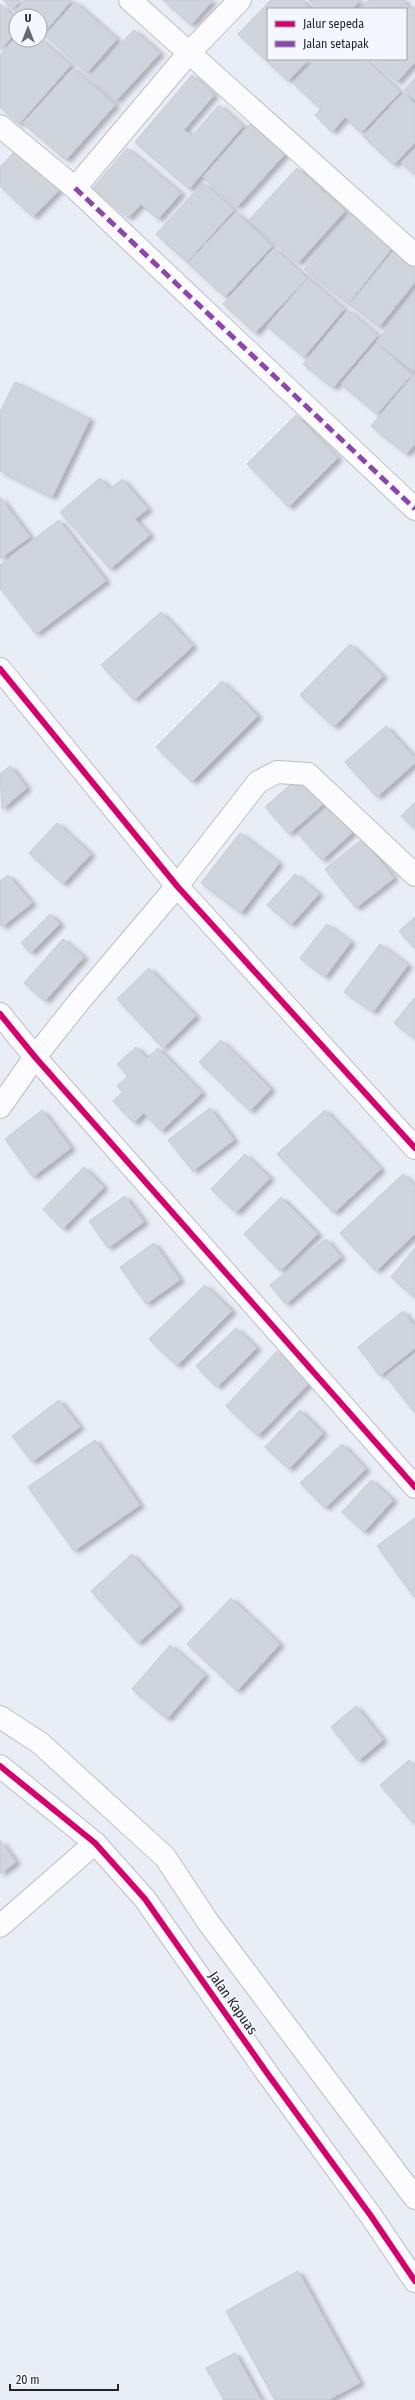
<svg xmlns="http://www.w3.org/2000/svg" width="415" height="2400" font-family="'Fira Sans Condensed',sans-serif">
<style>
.building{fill:#d0d4db;stroke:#c7cad2;filter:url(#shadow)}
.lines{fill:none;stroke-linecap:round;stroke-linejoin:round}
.lane-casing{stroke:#bbbec6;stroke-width:24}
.street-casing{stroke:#bbbec6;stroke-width:24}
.secondary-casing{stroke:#bbbec6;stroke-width:24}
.lane{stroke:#fcfcfe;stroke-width:22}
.street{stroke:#fcfcfe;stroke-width:22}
.secondary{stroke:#fcfcfe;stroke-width:22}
.quiet{stroke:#8e44ad;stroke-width:5;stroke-dasharray:10 5;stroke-linecap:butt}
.cycleway-casing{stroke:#f4f7ff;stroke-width:8}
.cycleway{stroke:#d6006c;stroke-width:6}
.labels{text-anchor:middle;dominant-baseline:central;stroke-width:3;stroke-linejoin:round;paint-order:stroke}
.street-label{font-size:14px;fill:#21242b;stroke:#f4f7ff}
</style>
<defs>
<filter id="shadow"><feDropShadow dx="4.5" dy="2.5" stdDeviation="2" flood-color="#0004"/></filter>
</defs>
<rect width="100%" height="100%" fill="#e9edf6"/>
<path class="building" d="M3 0H21L13 9Z
M25 0H72L42 35 40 33V16H20L15 11Z
M163 0H213L191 25Z
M271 0H302L311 9H268V59H309L288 81 238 34Z
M309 0H361L352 9H319Z
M369 0H405L403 2 412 10 415 6V62L397 82 372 59H406V9H360Z
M75 2 117 39 87 73 45 35Z
M0 4 16 19V32L0 50Z
M134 30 160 53 116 101 89 77Z
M16 37V40L40 39 71 65 19 124 0 107V55Z
M316 59H365L400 92 361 133 345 117 332 132 315 115 321 109 293 83Z
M73 68 115 105 66 160 23 123Z
M192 75 214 95 184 130 192 136 219 105 243 126 189 189 135 142Z
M415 78V101L404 90Z
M403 93 415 104V142L394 165 363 136Z
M250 124 285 154 237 207 203 177Z
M127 148 181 193 158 219 141 204 128 218 93 188Z
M415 148V175L401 163Z
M16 150 59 190 33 217 0 186V167Z
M297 168 345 211 298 263 249 220Z
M203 183 234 210 187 262 156 234Z
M236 212 272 246 225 297 188 263Z
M350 213 393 247 348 304 304 269Z
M274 248 307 278 255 333 223 304Z
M394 250 415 267V282L379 327 350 304Z
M308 278 344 309 304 357 267 326Z
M415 293V368L413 371 376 342Z
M348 310 378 335 333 388 303 364Z
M376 343 412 374 377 414 341 384Z
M415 373V444L406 454 371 426Z
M15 382 90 419 52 497 0 471V412Z
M296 415 338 458 289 507 247 464Z
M100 478 110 489 122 479 148 509 135 519 150 535 110 569 60 512Z
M0 497 30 537 0 559Z
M59 520 106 581 36 634 0 588V565Z
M161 612 193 646 134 700 101 665Z
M350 644 383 676 334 727 300 695Z
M222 681 258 716 192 782 156 747Z
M386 726 415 758V763L377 797 345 762Z
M10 766 27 788 2 809 0 774Z
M299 777 323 804 289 834 265 807Z
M415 802V829L401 816Z
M329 807 353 832 322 860 299 835Z
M57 823 91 854 63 884 29 853Z
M240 833 279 863 241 913 201 883Z
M362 839 394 878 356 908 325 869Z
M295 874 319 894 291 925 267 905Z
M8 875 32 903 2 927 0 924V881Z
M50 914 60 924 31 953 21 943Z
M415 917V949L399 931Z
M327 924 351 942 325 977 300 958Z
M63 939 84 957 45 1001 24 983Z
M380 944 408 965 373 1012 344 992Z
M149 968 196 1016 163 1048 117 999Z
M415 997V1039L394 1023Z
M221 1040 271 1089 250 1111 199 1062Z
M136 1047 147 1058 158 1048 202 1093 161 1131 144 1113 134 1123 113 1101 123 1092 117 1086 128 1076 117 1064Z
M210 1108 234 1140 193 1171 168 1140Z
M42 1110 71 1148 33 1177 5 1139Z
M325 1110 381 1169 334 1213 277 1154Z
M245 1154 270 1178 236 1213 211 1189Z
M84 1167 104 1187 63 1229 43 1209Z
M403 1174 415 1187V1234L376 1271 340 1233Z
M125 1196 144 1222 108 1248 89 1221Z
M281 1197 318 1234 280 1271 244 1234Z
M326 1239 341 1257 286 1304 270 1285Z
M154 1243 180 1280 146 1304 120 1267Z
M415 1248V1298L391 1277Z
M205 1285 232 1311 177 1366 149 1339Z
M403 1311 415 1327V1348L380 1376 358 1347Z
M236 1328 257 1348 217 1387 196 1366Z
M277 1351 310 1382 258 1436 226 1406Z
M415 1353V1413L386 1376Z
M59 1400 80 1427 32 1462 12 1436Z
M300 1410 323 1433 289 1469 265 1447Z
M95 1440 140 1505 74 1551 28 1487Z
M342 1444 366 1469 325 1508 300 1483Z
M371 1480 393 1500 364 1532 342 1512Z
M415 1518V1596L414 1597 377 1546Z
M132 1554 179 1606 138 1643 91 1591Z
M231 1598 280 1644 237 1691 187 1644Z
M170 1645 205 1675 167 1719 132 1689Z
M356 1706 383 1740 358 1761 331 1727Z
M409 1760 415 1767V1820L412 1822 380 1785Z
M0 1840 16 1862 0 1874Z
M298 2271 360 2383 328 2400H275L226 2311Z
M235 2353 261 2400H224L206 2368Z"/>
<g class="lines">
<defs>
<path id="lane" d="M0 1926 95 1843"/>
<path id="street" d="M130 0 415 255
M0 126 75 188 415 509
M75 188 188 54 240 0
M0 669 177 886 415 1148
M0 1014 35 1057 415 1487
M0 1107 35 1057 77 1004 177 886 258 782 277 772 308 774 415 875"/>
<path id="secondary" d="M0 1717 40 1743 165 1857 208 1922 415 2198
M0 1766 95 1843 145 1899 267 2073 371 2216 415 2281"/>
</defs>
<use href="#lane" class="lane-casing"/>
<use href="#street" class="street-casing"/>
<use href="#secondary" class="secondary-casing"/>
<use href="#lane" class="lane"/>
<use href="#street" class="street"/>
<use href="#secondary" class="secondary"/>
<path class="quiet" d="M75 188 415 509"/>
<defs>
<path id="cycleway" d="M0 669 177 886 415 1148
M0 1014 35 1057 415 1487
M0 1766 95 1843 145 1899 267 2073 371 2216 415 2281"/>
</defs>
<use href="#cycleway" class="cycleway-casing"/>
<use href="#cycleway" class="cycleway"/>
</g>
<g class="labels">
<g class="street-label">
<text transform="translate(233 2003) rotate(55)">Jalan Kapuas</text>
</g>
</g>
<rect x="267" y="8" width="140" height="52" fill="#f4f7ff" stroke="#a0a3aa"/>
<rect x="275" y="21" width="20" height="6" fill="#d6006c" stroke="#a0a3aa"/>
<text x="303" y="28" font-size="12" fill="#21242b">Jalur sepeda</text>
<rect x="275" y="41" width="20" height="6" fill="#8e44ad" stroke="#a0a3aa"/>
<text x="303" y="48" font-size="12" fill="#21242b">Jalan setapak</text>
<g transform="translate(28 28)"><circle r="19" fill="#f4f7ff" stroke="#a0a3aa"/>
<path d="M0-3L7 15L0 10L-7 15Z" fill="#676a72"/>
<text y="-6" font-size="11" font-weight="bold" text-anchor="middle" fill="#21242b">U</text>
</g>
<path d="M10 2384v6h108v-6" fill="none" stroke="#21242b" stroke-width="2"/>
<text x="16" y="2384" font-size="12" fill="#21242b" stroke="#f4f7ff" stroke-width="3" paint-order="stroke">20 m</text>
</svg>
